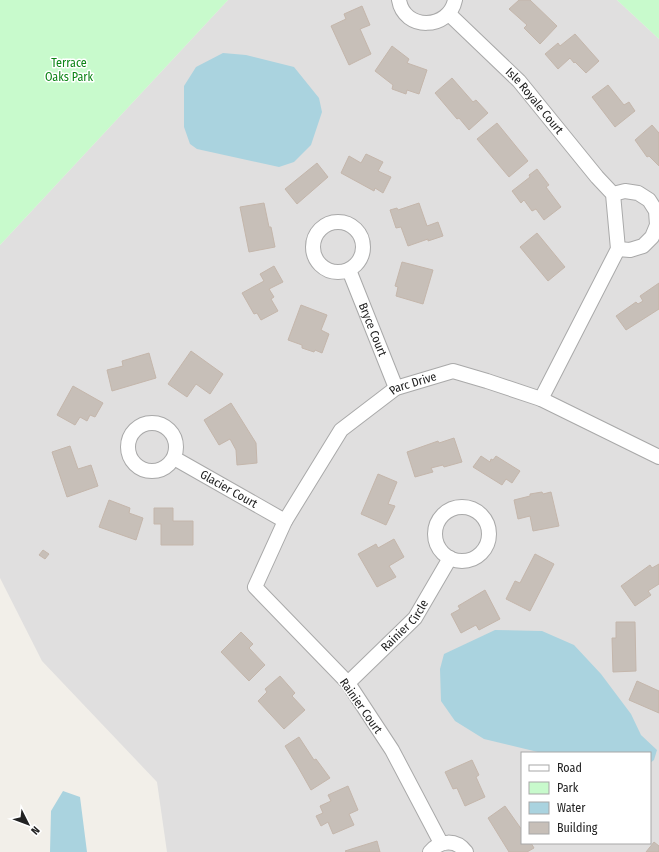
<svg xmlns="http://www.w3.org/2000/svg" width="659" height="852" font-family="'Fira Sans Condensed',sans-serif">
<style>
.residential{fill:#e0dfdf;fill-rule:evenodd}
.park{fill:#c8facc}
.water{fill:#aad3df}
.building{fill:#c7bfb8;stroke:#c4b6ab}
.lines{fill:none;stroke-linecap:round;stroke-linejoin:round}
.street-casing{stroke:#a9a9a9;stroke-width:16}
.street{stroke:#fff;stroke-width:14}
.labels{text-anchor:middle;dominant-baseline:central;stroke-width:3;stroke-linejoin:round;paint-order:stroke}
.park-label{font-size:12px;fill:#0c8416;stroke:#fff}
.street-label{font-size:12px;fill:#222;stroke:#fff}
</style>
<rect width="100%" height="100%" fill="#f2efe9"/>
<path class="residential" d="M228 0H617L659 39V852H167L157 782 42 661 0 578V245ZM522 753H650V843H522Z"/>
<path class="park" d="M0 0H228L0 245Z
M617 0H659V39Z"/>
<path class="water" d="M223 53 246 55 294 67 319 98 322 112 311 145 294 162 279 167 197 149 190 144 184 127V86L196 67Z
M495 630 542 631 574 645 601 674 631 714 641 735 657 750 654 760 650 763V753H542L484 739 455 721 441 701 440 669 444 654Z
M63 791 80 797 87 852H50L51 811Z"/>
<path class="building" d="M519 0H530L557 26 540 44 524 28 527 25 509 9Z
M362 6 370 25 360 29 371 54 349 65 331 26 346 19 344 14Z
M575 34 599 61 586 73 575 62 574 63 570 58 558 69 545 54 558 43 560 46Z
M392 46 409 59 407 63 427 70 419 94 407 90 406 94 392 89 393 85 375 71Z
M452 78 473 102 476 100 488 113 469 130 459 118 457 119 435 93Z
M608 85 624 105 629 102 635 111 615 127 592 97Z
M497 123 528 161 509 177 477 139Z
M652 125 659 133V166L649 156 647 157 635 140Z
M366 154 383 162 378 171 391 177 383 193 375 188 374 191 341 173 349 156 361 163Z
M317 163 328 177 297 204 285 189Z
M537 169 549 185 546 187 561 207 544 220 536 209 532 211 524 200 521 203 512 191 530 177 529 175Z
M264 203 269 227H271L275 247 249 252 240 207Z
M419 203 427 226 438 222 443 236 428 241V239L408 246 401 227 396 228 390 210 397 208 398 210Z
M537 233 565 267 548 281 520 247Z
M402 262 433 270 423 304 396 296 398 287 395 286Z
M274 266 283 282 269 289 274 297 271 299 278 311 261 320 257 313 254 314 242 293 264 281 260 274Z
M659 283V309L626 330 616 316 636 302 638 304 643 301 640 296Z
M301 305 327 315 321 330 329 334 322 353 315 350 314 352 302 348V345L288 340Z
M191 351 223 374 210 394 196 384 187 397 168 384Z
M149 353 156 378 112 391 107 370 123 366 122 361Z
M73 386 103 403 95 417 90 415 87 421 80 417 75 425 57 415Z
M231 403 256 443 257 463 237 465 236 450 230 439 219 445 204 420Z
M454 438 462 462 444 467 443 465 431 468 433 472 415 477 407 452 438 441 439 443Z
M70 446 78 469 91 465 98 486 67 497 52 452Z
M481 456 490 462 491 459 493 460 496 456 520 471 512 483 506 479 502 485 473 467Z
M378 474 397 482 388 504 395 506 386 525 361 514Z
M542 492 543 494 551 492 559 526 533 531 530 516 518 519 514 500 530 496V494Z
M109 500 130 508 129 513 143 518 136 540 99 527Z
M154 508H173V521H193V545H161V524H154Z
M394 539 404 557 389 566 396 577 377 587 358 554 376 544 378 548Z
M43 550 49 554 45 559 39 555Z
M535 554 554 564 530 611 506 599 515 581 520 583Z
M659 564V584L648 591 651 595 635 606 621 586 650 565 652 568Z
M485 590 500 619 479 630 476 625 461 633 451 614 460 609 458 606Z
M616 622H635L636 671 613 672 612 638H616Z
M241 632 253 644 249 648 265 665 249 681 221 652Z
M280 676 295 693 292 696 305 710 284 729 258 701 267 692 265 689Z
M637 681 659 691V713L629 700Z
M299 737 314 760 316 759 330 778 311 790 298 767 285 746Z
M472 760 479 775 476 777 485 797 465 806 457 788 453 789 445 772Z
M348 786 358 810 349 814 354 825 333 834 328 822 321 826 316 816 323 813 320 806 331 801 328 795Z
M505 806 522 830V843H531L534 848 527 852H509L488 818Z
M377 841 380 852H346L345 851Z
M654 842 659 846V852H646Z"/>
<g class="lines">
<defs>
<g id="street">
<path d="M399 0C404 31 449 30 455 0"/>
<path id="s1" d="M449 14 519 81 597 177 613 194 618 249 541 399"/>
<path d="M613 194 625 191 638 193 649 200 656 211 657 225 652 237 643 246 630 250 618 249"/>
<circle cx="338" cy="247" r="25"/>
<path id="s2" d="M349 270 396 388"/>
<circle cx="152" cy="447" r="24"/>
<path id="s3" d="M174 458 285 521"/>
<circle cx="462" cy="534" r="27"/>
<path id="s4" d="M348 683 415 618 450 558"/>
<path id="s5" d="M441 843 392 750 348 683 255 587 285 521 341 430 396 388 453 371 487 381 541 399 659 457"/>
<path d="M430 852C440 840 456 839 466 852"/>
</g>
</defs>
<use href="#street" class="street-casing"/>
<use href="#street" class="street"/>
</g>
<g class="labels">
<g class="park-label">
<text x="69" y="63">Terrace<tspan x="69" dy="14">Oaks Park</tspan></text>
</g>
<g class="street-label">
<text stroke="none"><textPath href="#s1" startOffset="122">Isle Royale Court</textPath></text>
<text stroke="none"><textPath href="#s2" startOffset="64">Bryce Court</textPath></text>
<text stroke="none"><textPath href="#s5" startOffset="585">Parc Drive</textPath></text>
<text stroke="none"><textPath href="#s3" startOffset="63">Glacier Court</textPath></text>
<text stroke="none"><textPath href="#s4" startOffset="81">Rainier Circle</textPath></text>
<text transform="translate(361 706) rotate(55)">Rainier Court</text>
</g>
</g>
<rect x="521" y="752" width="130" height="92" fill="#ffffff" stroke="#a7a7a7"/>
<rect x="529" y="765" width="20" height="6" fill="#ffffff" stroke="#a7a7a7"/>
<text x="557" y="772" font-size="12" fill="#222222">Road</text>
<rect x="529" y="782" width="20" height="12" fill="#c8facc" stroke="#a7a7a7"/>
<text x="557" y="792" font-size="12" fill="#222222">Park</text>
<rect x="529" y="802" width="20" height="12" fill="#aad3df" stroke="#a7a7a7"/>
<text x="557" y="812" font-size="12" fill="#222222">Water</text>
<rect x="529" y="822" width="20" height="12" fill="#c7bfb8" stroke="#a7a7a7"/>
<text x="557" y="832" font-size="12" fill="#222222">Building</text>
<g transform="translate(28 824) rotate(132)" stroke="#ffffff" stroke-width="3" paint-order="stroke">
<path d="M0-3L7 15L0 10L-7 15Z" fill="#222222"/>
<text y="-6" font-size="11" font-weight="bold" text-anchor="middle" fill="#222222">N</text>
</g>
</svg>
